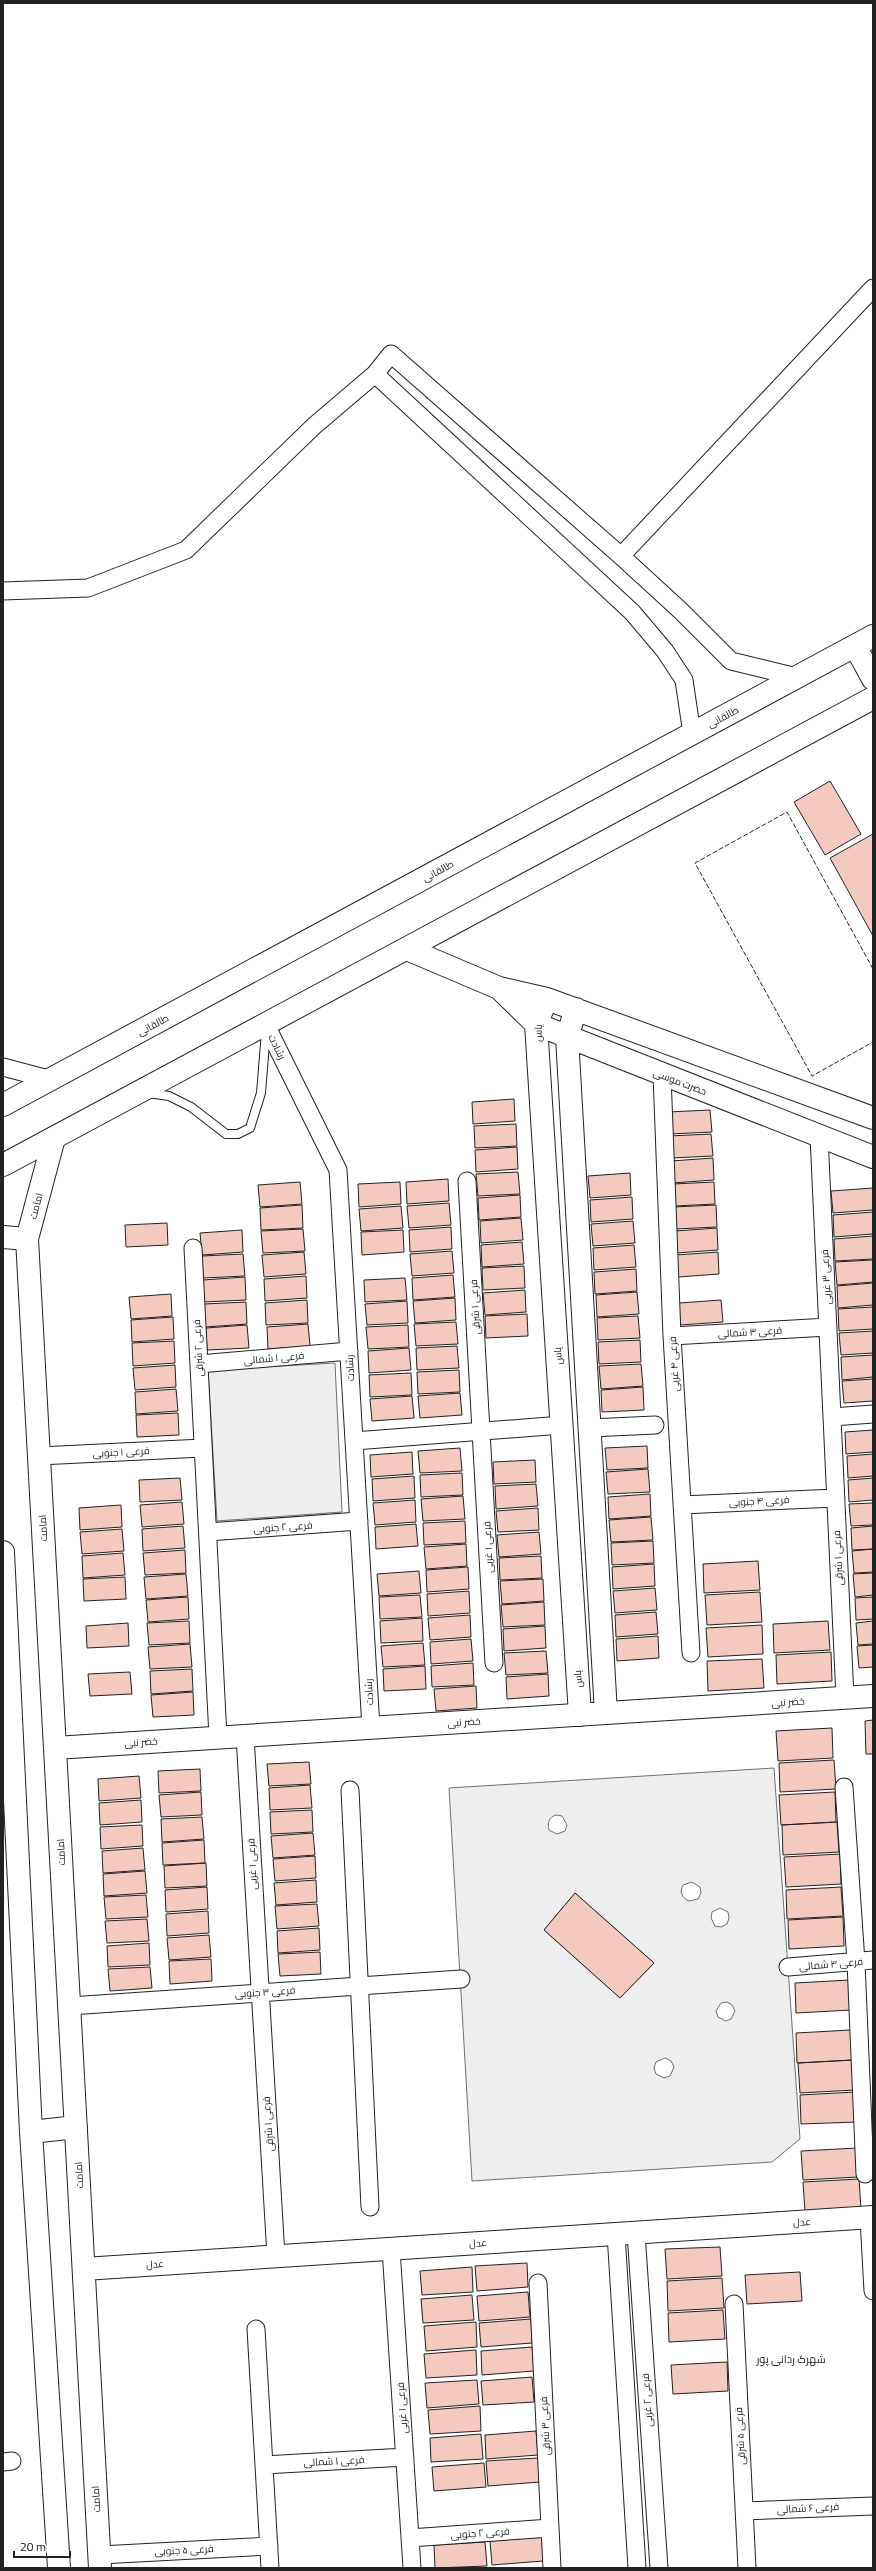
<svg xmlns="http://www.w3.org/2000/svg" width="876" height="2571" font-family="Georgia,Cairo,serif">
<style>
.green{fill:#eee;stroke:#6f6f6f;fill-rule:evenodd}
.building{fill:#f3c9c0;stroke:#222}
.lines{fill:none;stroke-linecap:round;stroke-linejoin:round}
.lane-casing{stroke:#222;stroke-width:10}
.street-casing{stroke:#222;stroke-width:19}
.secondary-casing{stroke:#222;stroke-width:24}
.primary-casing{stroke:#222;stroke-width:24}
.lane{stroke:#fff;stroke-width:8}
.street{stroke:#fff;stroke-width:17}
.secondary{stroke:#fff;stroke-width:22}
.primary{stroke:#fff;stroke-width:22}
.fence{stroke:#222;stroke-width:1;stroke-dasharray:5 2;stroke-linecap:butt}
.labels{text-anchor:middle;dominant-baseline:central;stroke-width:3;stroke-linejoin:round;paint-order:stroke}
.street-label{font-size:10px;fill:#222;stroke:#fff}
.neighbourhood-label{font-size:11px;fill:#222;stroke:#fff}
</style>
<rect width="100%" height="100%" fill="#fff"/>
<path class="green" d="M335 1363 342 1512 217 1521 208 1370Z
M774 1768 800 2139 772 2162 472 2181 449 1788ZM556 1815 562 1816 567 1825 565 1831 557 1834 549 1830C547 1823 549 1817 556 1815ZM692 1882 700 1887 701 1893 698 1899 689 1901C682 1898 679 1892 683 1885ZM575 1893 654 1963 620 1998 544 1930ZM720 1908 728 1912 729 1918 727 1924 721 1927 715 1926 711 1918 712 1912ZM727 2002 732 2005 735 2011 731 2019 726 2021 718 2017 716 2011 721 2003ZM665 2058 671 2061 674 2067 670 2076 664 2078 656 2074 654 2068 656 2062Z"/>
<path class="building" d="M830 781 861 834 825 855 794 802Z
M873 834V936L830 858Z
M514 1099 515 1121 473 1124 472 1102Z
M710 1110 712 1132 670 1134 668 1112Z
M516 1124 517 1146 475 1148 474 1126Z
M711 1134 713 1156 671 1158 669 1136Z
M517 1147 518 1169 476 1172 475 1150Z
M713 1158 714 1180 672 1183 671 1161Z
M518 1172 520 1194 478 1196 476 1174Z
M630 1173 631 1195 590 1198 588 1176Z
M448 1179 449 1201 407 1204 406 1182Z
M300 1182 302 1204 260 1207 258 1185Z
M400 1182 401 1204 359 1207 358 1184Z
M714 1182 715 1204 674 1206 673 1184Z
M873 1188V1210L833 1213 831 1191Z
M520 1195 521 1217 479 1220 478 1198Z
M632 1197 633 1219 591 1222 590 1200Z
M449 1203 451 1225 409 1228 407 1206Z
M302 1205 303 1228 261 1230 260 1208Z
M716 1205 717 1227 675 1229 674 1207Z
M401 1206 403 1228 361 1231 359 1209Z
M873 1212V1234L834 1237 833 1215Z
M521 1218 523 1240 481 1243 480 1221Z
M633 1221 635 1243 593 1246 591 1224Z
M167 1223 168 1245 126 1247 125 1225Z
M451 1227 452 1249 410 1252 409 1230Z
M717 1228 718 1250 676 1253 675 1231Z
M303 1229 305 1251 263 1253 261 1231Z
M242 1230 243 1252 202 1255 200 1233Z
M403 1230 404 1252 362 1255 361 1232Z
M873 1236V1259L835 1261 834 1239Z
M522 1242 524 1264 482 1267 481 1245Z
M634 1245 636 1267 594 1270 593 1248Z
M452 1251 454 1273 412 1276 410 1254Z
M304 1252 306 1274 264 1277 262 1255Z
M718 1252 719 1274 678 1277 676 1255Z
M243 1254 245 1276 203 1278 202 1256Z
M873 1260V1282L837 1285 835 1262Z
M524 1266 525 1288 483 1290 482 1268Z
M636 1269 637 1291 595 1294 594 1272Z
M453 1275 455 1297 413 1300 412 1278Z
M306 1276 307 1298 265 1301 264 1279Z
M245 1277 246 1300 204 1302 203 1280Z
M405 1278 407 1300 365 1302 364 1280Z
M873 1283V1305L838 1308 837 1286Z
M525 1290 526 1312 485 1315 483 1293Z
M637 1292 639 1314 597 1317 596 1295Z
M171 1294 172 1316 131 1319 129 1297Z
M455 1298 456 1320 415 1323 413 1301Z
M307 1300 308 1323 266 1325 265 1303Z
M721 1300 723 1322 680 1325 679 1303Z
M407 1301 408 1323 367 1325 365 1304Z
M246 1302 247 1324 205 1327 204 1304Z
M873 1307V1329L839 1331 838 1309Z
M527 1314 528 1336 486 1338 485 1316Z
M638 1316 640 1338 598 1340 597 1318Z
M173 1317 174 1339 132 1342 131 1320Z
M456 1322 458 1344 416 1346 414 1324Z
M308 1324 310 1346 268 1349 267 1327Z
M247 1325 249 1348 207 1350 206 1328Z
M408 1325 409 1347 368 1349 366 1327Z
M873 1331V1353L841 1355 839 1333Z
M640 1340 641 1362 599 1364 598 1342Z
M174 1341 175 1363 133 1366 132 1343Z
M457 1346 459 1368 417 1370 416 1348Z
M409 1348 411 1370 369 1373 368 1351Z
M873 1355V1377L842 1380 841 1357Z
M641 1364 643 1386 601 1389 599 1366Z
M175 1365 176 1387 135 1390 133 1368Z
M459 1370 460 1392 418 1394 417 1372Z
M411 1373 412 1395 370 1397 369 1375Z
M873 1379V1401L844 1403 842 1381Z
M643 1387 644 1410 602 1412 601 1390Z
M176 1389 178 1411 136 1414 135 1392Z
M460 1393 462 1415 420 1418 418 1396Z
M412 1396 414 1418 372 1421 370 1399Z
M178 1413 179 1435 137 1437 136 1415Z
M873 1430V1452L846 1454 845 1432Z
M647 1446 648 1468 607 1470 605 1448Z
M460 1448 462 1471 420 1473 418 1451Z
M412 1452 413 1474 371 1477 370 1455Z
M873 1454V1476L848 1478 847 1456Z
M535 1460 536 1482 494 1484 493 1462Z
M648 1469 650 1492 608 1494 606 1472Z
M462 1473 463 1495 421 1497 420 1475Z
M414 1476 415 1498 373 1501 372 1479Z
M180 1478 182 1500 140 1502 139 1480Z
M873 1478V1500L849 1502 848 1480Z
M536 1484 538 1506 496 1509 495 1486Z
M650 1494 651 1516 609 1519 608 1497Z
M463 1496 465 1519 423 1521 421 1499Z
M415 1500 416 1522 375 1525 373 1503Z
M182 1502 184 1524 142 1527 140 1505Z
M873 1503V1525L851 1526 849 1504Z
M121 1505 122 1527 80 1530 79 1508Z
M538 1508 539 1530 498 1532 496 1511Z
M651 1517 653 1540 611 1542 609 1520Z
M465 1521 466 1543 424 1545 423 1523Z
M416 1524 418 1546 376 1549 375 1527Z
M183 1526 185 1548 143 1551 142 1529Z
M873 1526V1549L852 1550 851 1528Z
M122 1529 124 1551 82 1554 80 1532Z
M539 1532 541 1554 499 1557 497 1535Z
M653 1541 654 1563 612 1565 611 1543Z
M466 1544 467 1566 426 1569 424 1547Z
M873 1549V1572L854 1573 852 1551Z
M185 1550 186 1573 145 1575 143 1553Z
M123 1553 125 1575 83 1578 82 1556Z
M541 1556 542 1578 500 1580 499 1558Z
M758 1561 760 1590 704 1593 703 1564Z
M654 1564 655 1586 613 1589 612 1567Z
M468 1567 469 1589 427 1592 426 1570Z
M419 1571 421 1593 379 1596 377 1574Z
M873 1573V1595L855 1597 853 1574Z
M186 1574 188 1596 146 1599 144 1577Z
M125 1577 126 1599 84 1601 83 1579Z
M543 1579 544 1601 502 1604 500 1581Z
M655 1588 657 1610 615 1613 613 1591Z
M469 1591 470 1613 428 1616 427 1594Z
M760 1592 762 1622 707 1625 705 1595Z
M420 1595 422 1617 380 1619 379 1597Z
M188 1597 189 1619 148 1622 146 1600Z
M873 1597V1619L856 1620 855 1598Z
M544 1602 545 1625 503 1627 501 1605Z
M656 1612 658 1634 616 1637 615 1615Z
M470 1615 471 1637 430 1640 428 1618Z
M422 1618 423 1641 381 1643 380 1621Z
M189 1621 190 1643 149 1645 147 1623Z
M828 1621 830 1650 774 1653 773 1624Z
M873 1621V1644L858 1645 856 1623Z
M128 1623 129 1646 87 1648 86 1626Z
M762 1625 763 1654 708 1657 706 1628Z
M545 1626 546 1648 504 1651 503 1629Z
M658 1636 659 1658 617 1661 616 1639Z
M471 1639 473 1661 431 1664 430 1642Z
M423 1643 425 1665 383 1667 381 1646Z
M190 1644 192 1667 150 1669 148 1647Z
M873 1645V1667L859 1668 857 1646Z
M546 1651 548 1673 506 1675 504 1653Z
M831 1652 832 1681 777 1684 776 1655Z
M762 1659 764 1688 708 1691 707 1661Z
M473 1663 474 1685 432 1687 431 1666Z
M425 1666 426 1689 384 1691 383 1669Z
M192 1669 193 1691 151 1694 150 1671Z
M130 1672 132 1694 90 1696 88 1674Z
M548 1674 549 1696 507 1699 506 1677Z
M476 1686 477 1708 436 1711 434 1689Z
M193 1692 194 1715 153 1717 151 1695Z
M873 1720V1754H866L865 1721Z
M832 1728 833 1758 778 1761 776 1731Z
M834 1760 836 1789 780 1792 779 1763Z
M309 1762 311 1784 269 1786 267 1764Z
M200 1769 201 1791 159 1793 158 1771Z
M139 1776 141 1798 99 1801 98 1779Z
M310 1785 312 1808 270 1810 269 1788Z
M201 1792 202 1815 161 1817 159 1795Z
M835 1792 836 1822 781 1825 779 1795Z
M141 1800 142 1822 100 1825 99 1803Z
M312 1810 313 1832 271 1834 270 1812Z
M202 1817 204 1839 162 1842 161 1819Z
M837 1822 839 1852 783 1855 782 1825Z
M142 1825 143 1846 101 1849 100 1827Z
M313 1833 315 1855 273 1858 271 1836Z
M204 1840 205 1863 163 1865 162 1843Z
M143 1848 145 1870 103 1873 102 1851Z
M840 1854 841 1884 786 1887 784 1857Z
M315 1856 316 1878 275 1881 273 1859Z
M206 1863 207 1886 165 1888 164 1866Z
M145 1871 147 1893 104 1896 103 1874Z
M316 1880 317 1902 276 1905 274 1883Z
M207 1887 208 1909 166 1912 165 1890Z
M841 1887 843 1916 787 1919 786 1890Z
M575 1893 654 1963 620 1998 544 1930Z
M146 1895 148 1917 106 1919 104 1897Z
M317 1904 319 1926 277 1929 275 1906Z
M208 1911 209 1933 167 1936 166 1914Z
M843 1917 844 1946 789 1949 788 1920Z
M147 1919 149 1941 107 1943 105 1921Z
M319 1928 320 1950 278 1953 277 1931Z
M209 1935 211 1957 169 1960 167 1938Z
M149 1943 150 1965 108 1967 107 1946Z
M320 1952 321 1974 280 1976 278 1954Z
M211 1959 212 1981 170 1984 169 1961Z
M150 1967 152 1988 110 1991 108 1969Z
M850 1980 852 2010 796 2013 795 1983Z
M851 2030 853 2060 797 2063 796 2033Z
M853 2060 855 2090 800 2093 798 2063Z
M855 2092 857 2122 801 2124 800 2095Z
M857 2148 858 2177 803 2180 801 2151Z
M859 2179 861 2209 805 2212 803 2182Z
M720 2247 722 2276 667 2279 665 2249Z
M527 2263 528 2287 477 2291 475 2266Z
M472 2267 473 2292 422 2295 420 2271Z
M800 2272 802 2301 747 2304 745 2275Z
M722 2278 724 2308 668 2311 667 2281Z
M528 2292 530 2317 479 2321 477 2296Z
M472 2295 474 2320 423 2323 421 2299Z
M723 2310 725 2339 669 2342 668 2313Z
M531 2319 532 2343 481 2347 479 2323Z
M476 2322 477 2347 426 2351 424 2326Z
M532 2347 534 2371 482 2375 481 2351Z
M476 2350 477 2375 426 2378 424 2354Z
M727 2362 728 2391 673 2394 671 2365Z
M532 2377 534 2402 483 2405 481 2381Z
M477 2380 479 2404 427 2408 425 2383Z
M480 2406 481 2431 430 2434 428 2410Z
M536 2431 538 2455 486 2459 485 2435Z
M481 2434 483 2459 431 2462 430 2438Z
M538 2458 540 2482 488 2486 486 2461Z
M484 2463 486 2487 434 2491 432 2467Z
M542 2537 543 2561 492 2565 490 2541Z
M485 2542 487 2566 435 2568 434 2545Z"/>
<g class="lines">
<defs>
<path id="lane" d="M148 1093 169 1096 191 1107 226 1134H238L250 1128 261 1093 266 1031"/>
<path id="street" d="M375 374 632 612 665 651 684 680 692 734
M621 556 873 288
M3 591 88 588 186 550 314 426 375 374 391 354 621 556 681 611 731 661 797 677
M266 1025 338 1170 371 1728
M3 1067 52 1080
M662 1075 672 1336 691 1653
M819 1136 845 1698
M467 1181 494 1663
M193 1248 218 1737
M672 1336 828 1327
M199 1364 349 1351
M832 1417 873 1414
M590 1428 655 1425
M354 1441 562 1425
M39 1456 203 1448
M682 1505 836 1498
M208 1532 359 1521
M245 1736 276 2256
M844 1787 856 1962 865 2174
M350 1790 370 2207
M788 1967 873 1960
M70 2006 461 1979
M869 2218 873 2291
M636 2233 659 2568
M616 2234 637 2568
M391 2249 412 2568
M538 2283 552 2568
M734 2304 747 2568
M256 2329 270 2568
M3 2462 12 2461
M264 2465 405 2457
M744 2511 873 2506
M410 2538 550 2528
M100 2555 269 2546"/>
<path id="secondary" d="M407 949 499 988 547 999 873 1118
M499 988 536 1024 873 1157
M547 999 536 1024 580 1715
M576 1009 567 1037 606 1713
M54 1138 27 1239 100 2568
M3 1237 27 1239
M3 1552 31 2132 59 2568
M55 1748 873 1696
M31 2132 76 2127
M84 2269 873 2217"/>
<path id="primary" d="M855 646 873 679
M3 1105 873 636
M3 1165 873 698"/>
</defs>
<use href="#lane" class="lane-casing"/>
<use href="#street" class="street-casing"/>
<use href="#secondary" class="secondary-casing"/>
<use href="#primary" class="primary-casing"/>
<use href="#lane" class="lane"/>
<use href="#street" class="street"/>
<use href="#secondary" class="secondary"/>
<use href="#primary" class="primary"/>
<path class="fence" d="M873 969 787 812 695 863 812 1076 873 1042"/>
</g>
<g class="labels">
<g class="street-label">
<text transform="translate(723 717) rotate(-28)">طالقانی</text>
<text transform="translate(438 871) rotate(-28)">طالقانی</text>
<text transform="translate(153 1025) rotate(-28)">طالقانی</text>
<text transform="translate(538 1033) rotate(-88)">یاس</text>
<text transform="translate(277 1047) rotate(64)">رشادت</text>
<text transform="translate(680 1082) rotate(21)">حضرت موسی</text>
<text transform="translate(36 1206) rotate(-75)">امامت</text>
<text transform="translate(826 1277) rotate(-93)">فرعی ۳ غربی</text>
<text transform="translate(475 1307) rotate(-93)">فرعی ۱ شرقی</text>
<text transform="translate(750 1332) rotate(-3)">فرعی ۳ شمالی</text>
<text transform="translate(198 1348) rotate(-93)">فرعی ۲ شرقی</text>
<text transform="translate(558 1356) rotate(-94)">یاس</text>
<text transform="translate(274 1358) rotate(-5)">فرعی ۱ شمالی</text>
<text transform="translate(674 1364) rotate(-93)">فرعی ۴ غربی</text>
<text transform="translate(350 1368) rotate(-93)">رشادت</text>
<text transform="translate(121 1452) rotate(-3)">فرعی ۱ جنوبی</text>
<text transform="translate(759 1501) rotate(-3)">فرعی ۴ جنوبی</text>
<text transform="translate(283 1527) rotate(-4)">فرعی ۲ جنوبی</text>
<text transform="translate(43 1528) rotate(-93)">امامت</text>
<text transform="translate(488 1547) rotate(-93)">فرعی ۱ غربی</text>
<text transform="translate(838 1558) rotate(-93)">فرعی ۱ شرقی</text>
<text transform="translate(578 1679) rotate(-94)">یاس</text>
<text transform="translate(369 1692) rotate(-93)">رشادت</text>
<text transform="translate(788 1702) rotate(-4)">خضر نبی</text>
<text transform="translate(464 1722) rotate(-4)">خضر نبی</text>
<text transform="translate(141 1742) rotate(-4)">خضر نبی</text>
<text transform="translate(61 1852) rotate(-93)">امامت</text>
<text transform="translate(252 1864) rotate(-93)">فرعی ۱ غربی</text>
<text transform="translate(831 1964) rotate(-5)">فرعی ۴ شمالی</text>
<text transform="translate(265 1992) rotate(-4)">فرعی ۳ جنوبی</text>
<text transform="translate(268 2124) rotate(-94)">فرعی ۱ شرقی</text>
<text transform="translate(79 2175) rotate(-93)">امامت</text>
<text transform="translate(802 2222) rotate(-4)">عدل</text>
<text transform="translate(478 2243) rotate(-4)">عدل</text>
<text transform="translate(155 2264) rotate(-4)">عدل</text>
<text transform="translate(647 2400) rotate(-94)">فرعی ۲ غربی</text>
<text transform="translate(402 2408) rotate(-94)">فرعی ۱ غربی</text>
<text transform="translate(545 2426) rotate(-93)">فرعی ۳ شرقی</text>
<text transform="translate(740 2436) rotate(-93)">فرعی ۵ شرقی</text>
<text transform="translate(334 2461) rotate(-3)">فرعی ۱ شمالی</text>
<text transform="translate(96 2499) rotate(-93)">امامت</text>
<text transform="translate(808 2508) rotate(-3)">فرعی ۶ شمالی</text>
<text transform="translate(480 2533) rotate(-4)">فرعی ۲ جنوبی</text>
<text transform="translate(184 2550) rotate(-3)">فرعی ۵ جنوبی</text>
</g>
<g class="neighbourhood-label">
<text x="791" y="2359">شهرک ردانی پور</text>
</g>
</g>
<rect width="876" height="2571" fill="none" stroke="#222222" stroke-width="8"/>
<path d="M14 2551v6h56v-6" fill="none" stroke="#222222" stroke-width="2"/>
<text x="20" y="2551" font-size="12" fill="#222222" stroke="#ffffff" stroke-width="3" paint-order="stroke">20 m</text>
</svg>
